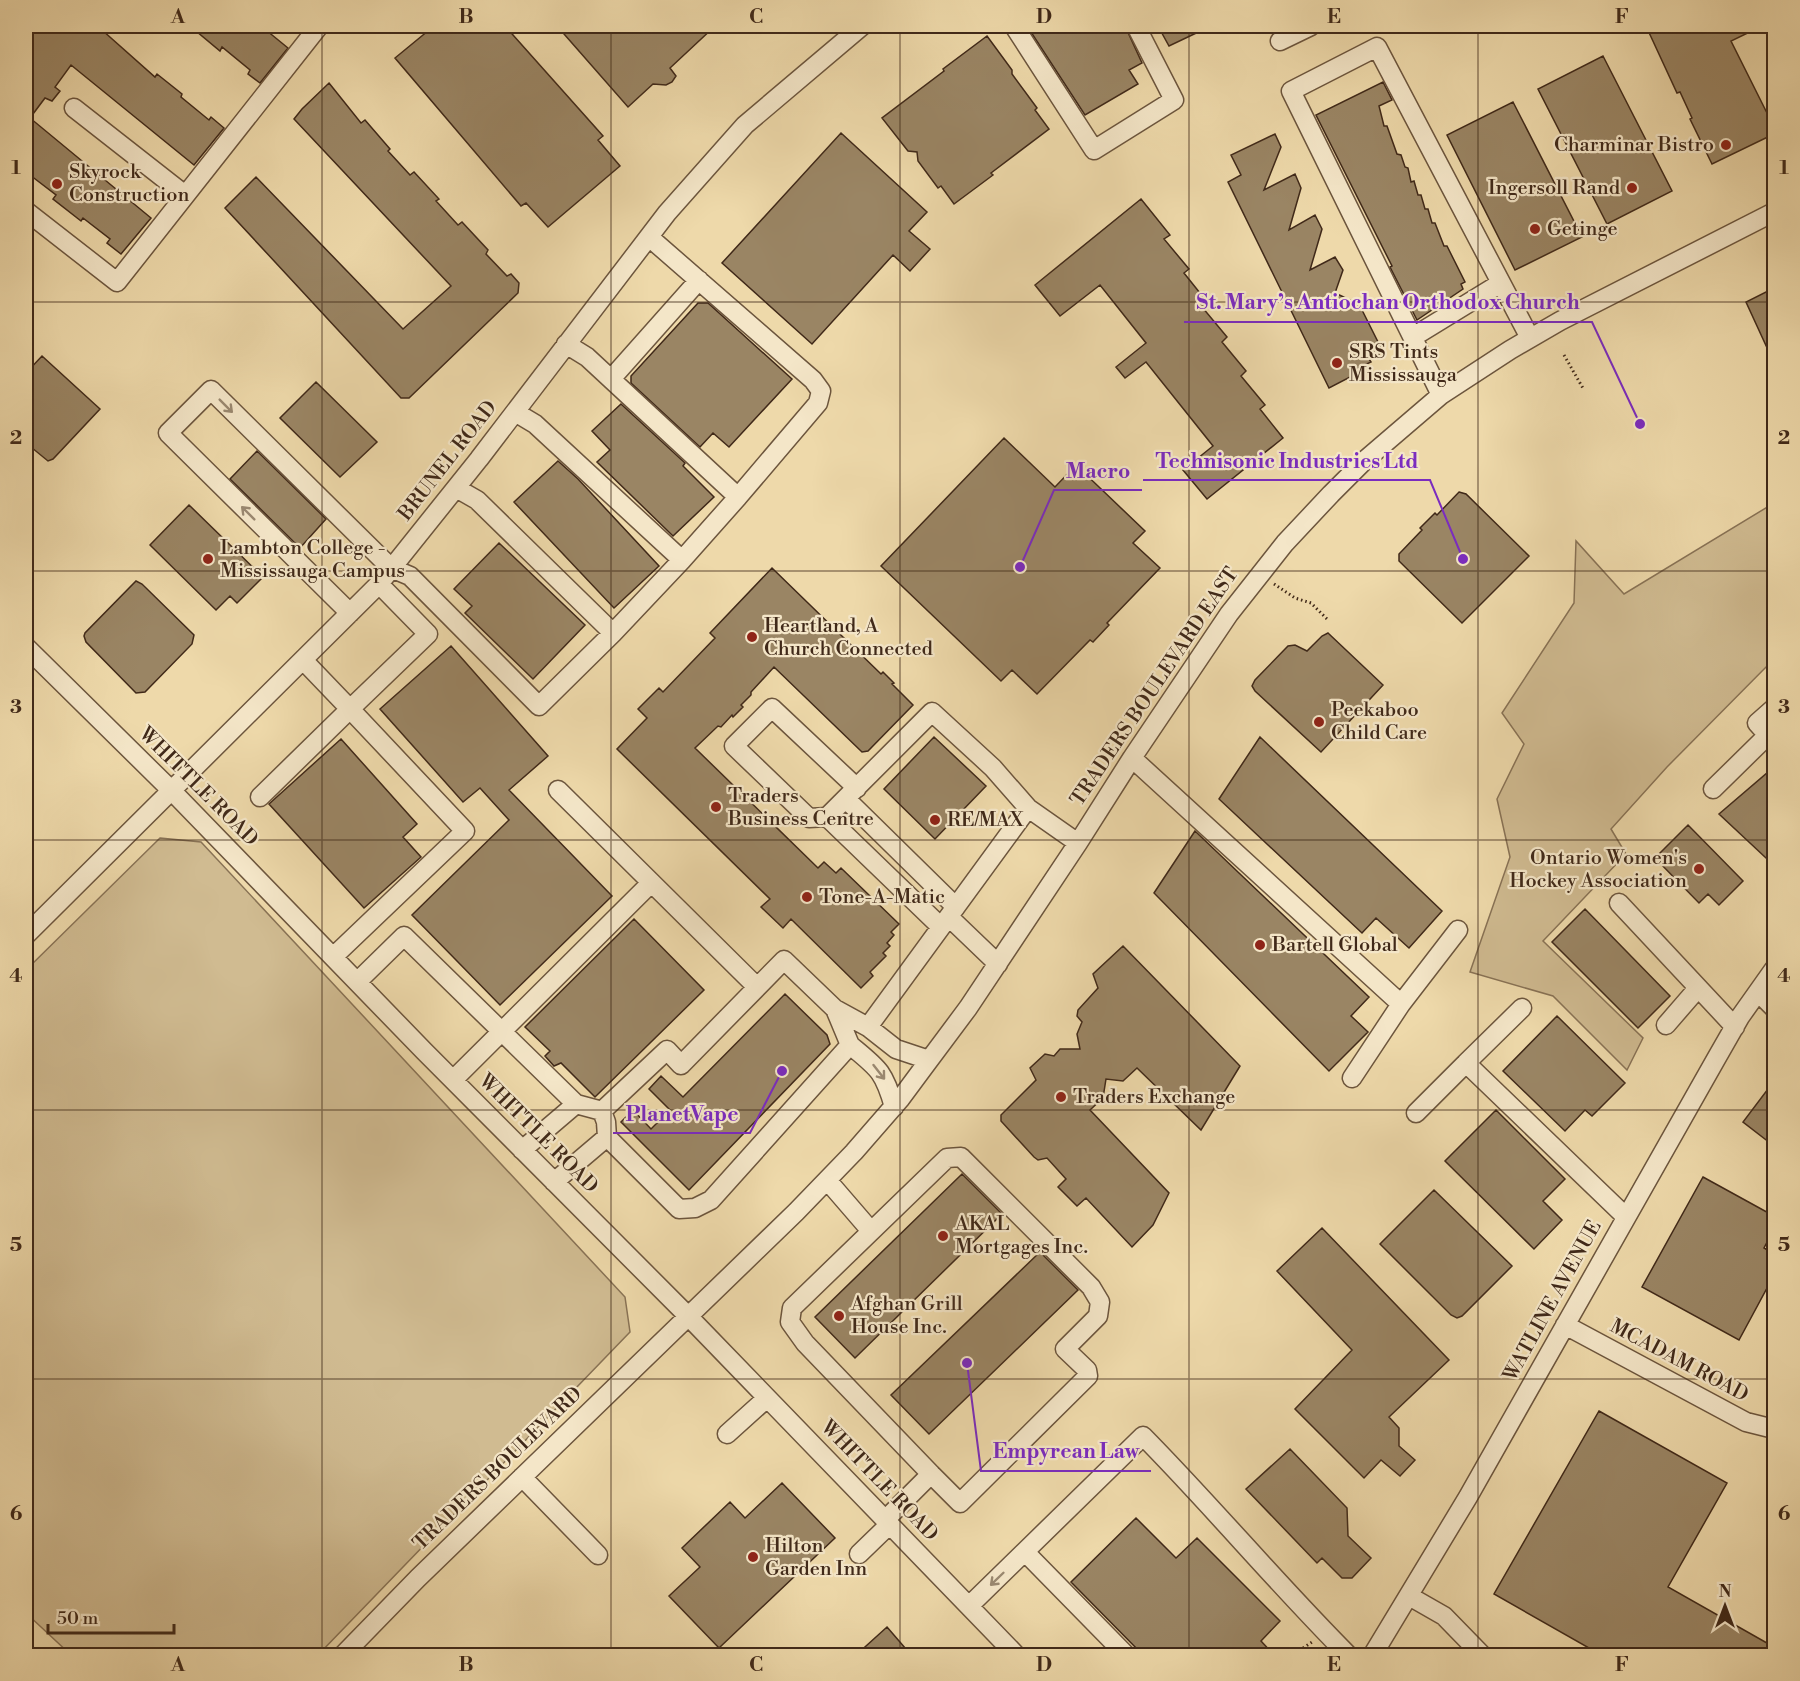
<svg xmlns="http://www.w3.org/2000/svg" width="1800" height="1681" font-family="'Libre Bodoni',serif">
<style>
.green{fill:#d0bb91;stroke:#887255;stroke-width:1.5}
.building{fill:#9a8564;stroke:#402919;stroke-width:1.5}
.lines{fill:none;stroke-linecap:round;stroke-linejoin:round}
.minor-casing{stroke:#6c553d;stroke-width:21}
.path{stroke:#402919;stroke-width:3;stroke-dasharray:1.5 3;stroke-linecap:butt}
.minor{stroke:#f4e6c8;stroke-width:18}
.oneway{stroke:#9a8870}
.grid{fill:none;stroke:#402919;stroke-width:1.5;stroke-opacity:0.55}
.poi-dot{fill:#8f2418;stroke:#f4e6c8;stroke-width:2}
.labels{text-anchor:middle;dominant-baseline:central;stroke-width:4.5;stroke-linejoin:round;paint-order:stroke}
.poi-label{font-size:20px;fill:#402919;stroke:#f4e6c8;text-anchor:start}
.street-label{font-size:20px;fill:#402919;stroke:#f4e6c8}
.leader{fill:none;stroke:#7b2cbf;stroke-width:2}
.callout-dot{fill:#7b2cbf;stroke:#f4e6c8;stroke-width:2}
.callout-label{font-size:21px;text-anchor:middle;font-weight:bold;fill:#7b2cbf;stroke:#f4e6c8;stroke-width:4.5;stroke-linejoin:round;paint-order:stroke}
.neatline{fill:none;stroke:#402919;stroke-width:2}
.grid-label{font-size:20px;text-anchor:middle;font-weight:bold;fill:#402919}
</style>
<rect width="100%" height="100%" fill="#eed9aa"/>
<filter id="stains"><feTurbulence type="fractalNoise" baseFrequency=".00333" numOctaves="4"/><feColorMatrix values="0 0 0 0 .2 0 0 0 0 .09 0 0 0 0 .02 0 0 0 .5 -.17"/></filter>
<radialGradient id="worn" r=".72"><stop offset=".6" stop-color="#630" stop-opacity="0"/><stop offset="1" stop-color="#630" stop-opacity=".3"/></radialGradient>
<path class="green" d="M1774 503V659L1667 767 1611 829 1626 854 1543 941 1643 1038 1627 1070 1553 996 1470 972 1510 857 1497 799 1524 744 1502 713 1574 603 1576 541 1624 594Z
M160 838 201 842 625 1297 630 1332 318 1655H71L26 1613V970Z"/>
<path class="building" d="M37 26H91L100 32 102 30 155 77 157 74 182 94 181 97 209 120 211 117 224 128 194 165 71 65 55 87 60 91 52 101 45 98 30 118 151 218 121 254 107 243 110 239 83 218 81 221 53 199 56 195 26 172V39Z
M190 26H261L288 48 260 83 248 74 250 70 222 47 220 51Z
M434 26H505L603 136 598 140 620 166 548 227 526 203 521 206 395 58Z
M557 26H715L670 68 676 76 672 82 666 85 653 84 628 107Z
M1027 26H1125L1142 63 1129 70 1138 84 1085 115Z
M1158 26H1211L1169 46Z
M1646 26H1762L1731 41 1768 115 1774 112V134L1712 164 1690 119 1692 118 1680 92 1677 93Z
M987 36 1012 70V74L1037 108 1035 110 1049 129 991 173 993 175 954 204 941 186 938 188 918 161 917 152 908 151 882 118 944 71 943 69Z
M1603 56 1672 191 1607 224 1538 89Z
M1383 82 1392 100 1379 106 1384 126H1387L1397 154 1401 155 1405 167 1408 168 1411 182 1414 181 1418 195H1421L1425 209H1428L1432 223H1435L1444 246H1447L1465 282 1461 284 1463 289 1417 320 1390 267 1392 266 1316 115Z
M329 83 361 123 365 120 390 149 388 151 410 175 414 172 439 199 436 201 458 225 462 222 488 250 486 254 507 276 511 274 519 283 518 293 409 398H401L225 208 256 177 403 329 451 286 294 119 302 109Z
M1513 102 1582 237 1515 270 1447 135Z
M841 133 927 212 909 231 930 249 910 271 893 255 812 344 722 263Z
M1275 134 1281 147 1264 190 1295 174 1301 188 1289 230 1315 215 1322 229 1310 270 1335 257 1343 270 1335 293 1359 304 1383 352 1369 359 1371 362 1356 369 1358 373 1329 388 1228 182 1241 175 1231 155Z
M1141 199 1170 235 1164 239 1189 269 1184 273 1208 303 1202 307 1227 337 1222 342 1246 371 1241 376 1265 405 1260 409 1283 438 1207 499 1183 470 1213 446 1146 362 1125 378 1116 367 1146 343 1100 285 1060 316 1035 285Z
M1774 288V363L1746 302Z
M698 303H708L792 379 729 447 713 433 700 447 631 383V376Z
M42 356 100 409 53 459 48 461 26 443V373Z
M316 382 377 442 340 477 280 418Z
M621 404 685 463 683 466 714 497 673 536 597 462 610 450 592 431Z
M1004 438 1055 487 1076 465 1145 531 1133 543 1160 568 1107 623 1109 625 1093 642 1090 640 1037 694 1012 670 1001 681 881 566Z
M257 451 326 519 300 548 230 479Z
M558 461 578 479 659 566 614 608 514 502Z
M1459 492 1466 494 1529 556 1462 623 1399 561V554L1422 530 1420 528 1435 513 1437 515Z
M189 505 263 577 237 603 230 596 216 610 150 545Z
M499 543 585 625 533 679 465 613 472 606 454 589Z
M772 568 881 674 883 672 894 683 892 684 913 705 868 751 862 752 774 667 751 692V695L741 705 743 707 733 717 732 715 721 727 718 726 695 748 818 868 824 862 836 873 841 868 899 924 891 932 894 935 887 943 890 946 883 953 886 956 870 972 873 976 861 988 791 919 783 928 761 907 770 899 617 749 647 718 638 709 659 688 663 692 715 638 710 633Z
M136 581 142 584 194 635 192 644 145 692 136 693 86 642 84 636 85 633Z
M1328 633 1383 685 1321 752 1255 691 1252 686 1255 680 1288 646 1295 645 1307 651 1322 636Z
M451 646 548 756 509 790 612 896 500 1005 412 915 509 820 480 788 463 802 380 709Z
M934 737 986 786 935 839 884 789Z
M1260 737 1442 911 1409 948 1376 918 1362 933 1219 799Z
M341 739 417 824 403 837 421 857 364 908 269 804Z
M1774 767V849L1766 858 1719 814Z
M1688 825 1743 881 1719 905 1708 894 1699 903 1655 858Z
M1195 831 1369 997 1351 1016 1368 1032 1329 1071 1154 893Z
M1585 909 1670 996 1638 1028 1552 942Z
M634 919 704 990 595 1097 561 1063 554 1066 545 1056 550 1051 525 1027Z
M1123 946 1240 1066 1201 1130 1137 1068 1123 1081 1106 1079 1103 1098 1090 1110 1169 1193 1153 1225 1132 1247 1086 1198 1077 1206 1058 1187 1066 1179 1047 1158 1038 1160 1034 1157 1001 1121V1115L1036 1080 1030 1068 1045 1054 1054 1056 1060 1049H1080L1077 1034 1082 1022 1077 1016 1078 1010 1098 988 1093 974Z
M785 994 827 1035 830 1044 689 1190 621 1122 633 1110 651 1129 670 1110 649 1089 661 1076 683 1097Z
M1557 1016 1625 1083 1592 1116 1585 1110 1565 1131 1503 1071Z
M1774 1081V1146L1743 1122Z
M1496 1110 1565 1179 1543 1201 1562 1220 1534 1249 1445 1161Z
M962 1174 1002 1214 855 1358 815 1317Z
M1703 1177 1774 1216V1229L1764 1248 1774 1254V1275L1739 1340 1642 1287Z
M1434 1190 1512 1266 1462 1316 1457 1318 1451 1315 1380 1244Z
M1322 1228 1449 1360 1389 1417 1399 1428V1446L1415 1460 1400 1476 1381 1460 1364 1478 1295 1409 1352 1350 1277 1271Z
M1040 1252 1078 1290 929 1434 891 1395Z
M1599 1411 1727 1483 1668 1587 1774 1647V1656H1603L1494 1594Z
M1290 1449 1347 1508 1348 1536 1371 1558 1352 1578H1342L1322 1558 1317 1563 1246 1489Z
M782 1483 835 1538 719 1648 669 1596 700 1567 682 1548 730 1502 745 1518Z
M1136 1518 1176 1558 1197 1538 1280 1621 1261 1641 1275 1656H1144L1071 1582Z
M887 1627 912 1656H855Z"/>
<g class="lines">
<defs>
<path id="minor" d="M1014 26 1094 150 1174 100 1136 26
M1280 41 1311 26
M74 108 185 195
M26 211 117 282 319 26
M1413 337 1501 283
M566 344 587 357 738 497 818 403 821 391 813 380 649 237
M611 379 699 280
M1441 395 1291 91 1377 47 1530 338
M515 412 535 424 682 560 738 497
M456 488 477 500 613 633
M350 613 168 433 211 390 391 568 410 576 539 706 613 633 682 560
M26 647 171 790 424 1051 688 1316 1017 1656
M1774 708 1757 723 1774 742
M1132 758 1401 1004 1458 930
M1713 789 1768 735
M558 790 757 987
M260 797 350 709 303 660
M846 799 956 907
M827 817 809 818 734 746 772 708 857 788
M1619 903 1735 1027
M949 917 998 964
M941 927 827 817 932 712 993 768 1028 808
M26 935 379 584 479 459 667 213 745 125 862 26
M333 957 465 831 350 709 428 634 379 584
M357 982 404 936 576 1104 602 1111 606 1122 607 1137 679 1209 695 1208 711 1200 850 1045 835 1009 868 1027 1028 808 1078 843
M1758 992 1774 1008
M1522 1008 1466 1063 1626 1217
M1666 1025 1698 988
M868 1027 896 1049 929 1060
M850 1045C878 1068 884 1071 894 1107
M1352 1078 1401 1004
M453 1080 651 883
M602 1111 667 1050 681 1065 784 960 835 1009
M1416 1113 1466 1063
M522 1150 576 1104
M827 1180 871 1231
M554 1182 607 1137
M1565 1325 1746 1422 1774 1429
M727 1434 767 1398
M522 1477 598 1555
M885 1520 931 1474 960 1503 1088 1376 1087 1370 1065 1349 1098 1316 1100 1302 1091 1287 961 1157 947 1158 792 1308 790 1322 805 1343 931 1474
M1025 1552 1127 1656
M859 1554 890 1524
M1409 1596 1444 1616 1483 1656
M969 1606 1143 1436C1214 1508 1278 1585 1349 1656
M342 1656 418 1578 796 1212 854 1152 901 1098 924 1067 968 1008 1078 843 1132 758 1229 614 1285 543 1331 494 1364 461 1441 395 1510 350 1560 321 1774 212
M1372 1656 1468 1497 1716 1059 1740 1017 1774 969"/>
</defs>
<use href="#minor" class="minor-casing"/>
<path class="path" d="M1564 355 1584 390
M1274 584 1295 598 1311 603 1327 619
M1299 1656 1303 1648 1312 1642"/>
<use href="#minor" class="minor"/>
</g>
<defs><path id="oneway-shaft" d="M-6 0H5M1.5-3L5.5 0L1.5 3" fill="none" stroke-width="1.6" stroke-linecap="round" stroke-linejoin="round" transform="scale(1.5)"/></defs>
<g class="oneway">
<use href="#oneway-shaft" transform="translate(226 406) rotate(45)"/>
<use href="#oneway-shaft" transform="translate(248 513) rotate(-135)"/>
<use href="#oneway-shaft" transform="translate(879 1072) rotate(52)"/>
<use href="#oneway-shaft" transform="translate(997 1579) rotate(136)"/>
</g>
<path class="grid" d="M322 26V1656M611 26V1656M900 26V1656M1189 26V1656M1478 26V1656M26 302H1774M26 571H1774M26 840H1774M26 1110H1774M26 1379H1774"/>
<g class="poi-dot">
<circle cx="1726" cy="145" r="6"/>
<circle cx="57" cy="184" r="6"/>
<circle cx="1632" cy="188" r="6"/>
<circle cx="1535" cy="229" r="6"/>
<circle cx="1337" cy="363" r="6"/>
<circle cx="208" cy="559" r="6"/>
<circle cx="752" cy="637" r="6"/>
<circle cx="1319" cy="722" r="6"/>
<circle cx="716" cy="807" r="6"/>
<circle cx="935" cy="820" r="6"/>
<circle cx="1699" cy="869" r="6"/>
<circle cx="807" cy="897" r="6"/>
<circle cx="1260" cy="945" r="6"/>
<circle cx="1061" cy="1097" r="6"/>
<circle cx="943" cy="1236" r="6"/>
<circle cx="839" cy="1316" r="6"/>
<circle cx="753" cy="1557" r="6"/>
</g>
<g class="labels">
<g class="poi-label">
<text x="1714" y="145" text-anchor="end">Charminar Bistro</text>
<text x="69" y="172">Skyrock<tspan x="69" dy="23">Construction</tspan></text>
<text x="1620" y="188" text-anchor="end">Ingersoll Rand</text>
<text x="1547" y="229">Getinge</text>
<text x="1349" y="352">SRS Tints<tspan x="1349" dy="23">Mississauga</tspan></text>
<text x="220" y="548">Lambton College -<tspan x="220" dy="23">Mississauga Campus</tspan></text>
<text x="764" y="626">Heartland, A<tspan x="764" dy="23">Church Connected</tspan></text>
<text x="1331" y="710">Peekaboo<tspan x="1331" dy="23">Child Care</tspan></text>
<text x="728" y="796">Traders<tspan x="728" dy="23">Business Centre</tspan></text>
<text x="947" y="820">RE/MAX</text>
<text x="1687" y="858" text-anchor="end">Ontario Women's<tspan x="1687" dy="23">Hockey Association</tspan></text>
<text x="819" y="897">Tone-A-Matic</text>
<text x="1272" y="945">Bartell Global</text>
<text x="1073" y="1097">Traders Exchange</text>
<text x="955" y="1224">AKAL<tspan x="955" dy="23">Mortgages Inc.</tspan></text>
<text x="851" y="1304">Afghan Grill<tspan x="851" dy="23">House Inc.</tspan></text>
<text x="765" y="1546">Hilton<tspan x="765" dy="23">Garden Inn</tspan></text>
</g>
<g class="street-label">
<text transform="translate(448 461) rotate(-52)">BRUNEL ROAD</text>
<text transform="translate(1155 687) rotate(-56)">TRADERS BOULEVARD EAST</text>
<text transform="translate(198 787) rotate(45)">WHITTLE ROAD</text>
<text transform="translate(538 1134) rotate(45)">WHITTLE ROAD</text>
<text transform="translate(1553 1301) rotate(-61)">WATLINE AVENUE</text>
<text transform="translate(1679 1361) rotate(28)">MCADAM ROAD</text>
<text transform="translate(498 1469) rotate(-44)">TRADERS BOULEVARD</text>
<text transform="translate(879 1481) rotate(46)">WHITTLE ROAD</text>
</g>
</g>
<path class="leader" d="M1640 424L1592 322H1184M1463 559L1430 480H1143M1020 567L1054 490H1142M782 1071L750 1133H613M967 1363L981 1471H1151"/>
<g class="callout-dot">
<circle cx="1640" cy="424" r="6"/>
<circle cx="1463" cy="559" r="6"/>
<circle cx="1020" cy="567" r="6"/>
<circle cx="782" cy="1071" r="6"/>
<circle cx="967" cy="1363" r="6"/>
</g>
<g class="callout-label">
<text x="1388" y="309">St. Mary’s Antiochan Orthodox Church</text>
<text x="1287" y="468">Technisonic Industries Ltd</text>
<text x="1098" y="478">Macro</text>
<text x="682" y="1121">PlanetVape</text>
<text x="1066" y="1458">Empyrean Law</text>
</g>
<rect width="1800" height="1681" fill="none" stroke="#eed9aa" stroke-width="66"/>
<g transform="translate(1725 1606)" stroke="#f4e6c8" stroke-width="4.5" paint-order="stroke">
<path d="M0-4.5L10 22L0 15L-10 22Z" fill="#402919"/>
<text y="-9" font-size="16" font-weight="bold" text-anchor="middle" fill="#402919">N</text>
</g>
<path d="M48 1624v9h126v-9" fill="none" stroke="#402919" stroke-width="3"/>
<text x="57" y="1624" font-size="18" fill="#402919" stroke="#f4e6c8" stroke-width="4.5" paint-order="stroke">50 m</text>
<rect x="33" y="33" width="1734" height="1615" class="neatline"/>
<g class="grid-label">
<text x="178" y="23">A</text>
<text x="466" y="23">B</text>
<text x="756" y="23">C</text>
<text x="1044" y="23">D</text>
<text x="1334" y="23">E</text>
<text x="1622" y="23">F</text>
<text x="16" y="174">1</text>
<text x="1784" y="174">1</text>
<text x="16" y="444">2</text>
<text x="1784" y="444">2</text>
<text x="16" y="713">3</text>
<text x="1784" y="713">3</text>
<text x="16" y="982">4</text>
<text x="1784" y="982">4</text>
<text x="16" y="1251">5</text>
<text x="1784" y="1251">5</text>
<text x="16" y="1520">6</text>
<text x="1784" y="1520">6</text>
<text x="178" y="1671">A</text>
<text x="466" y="1671">B</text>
<text x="756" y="1671">C</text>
<text x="1044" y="1671">D</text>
<text x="1334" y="1671">E</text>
<text x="1622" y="1671">F</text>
</g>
<rect width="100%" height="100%" filter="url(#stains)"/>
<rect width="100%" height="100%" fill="url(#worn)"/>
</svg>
